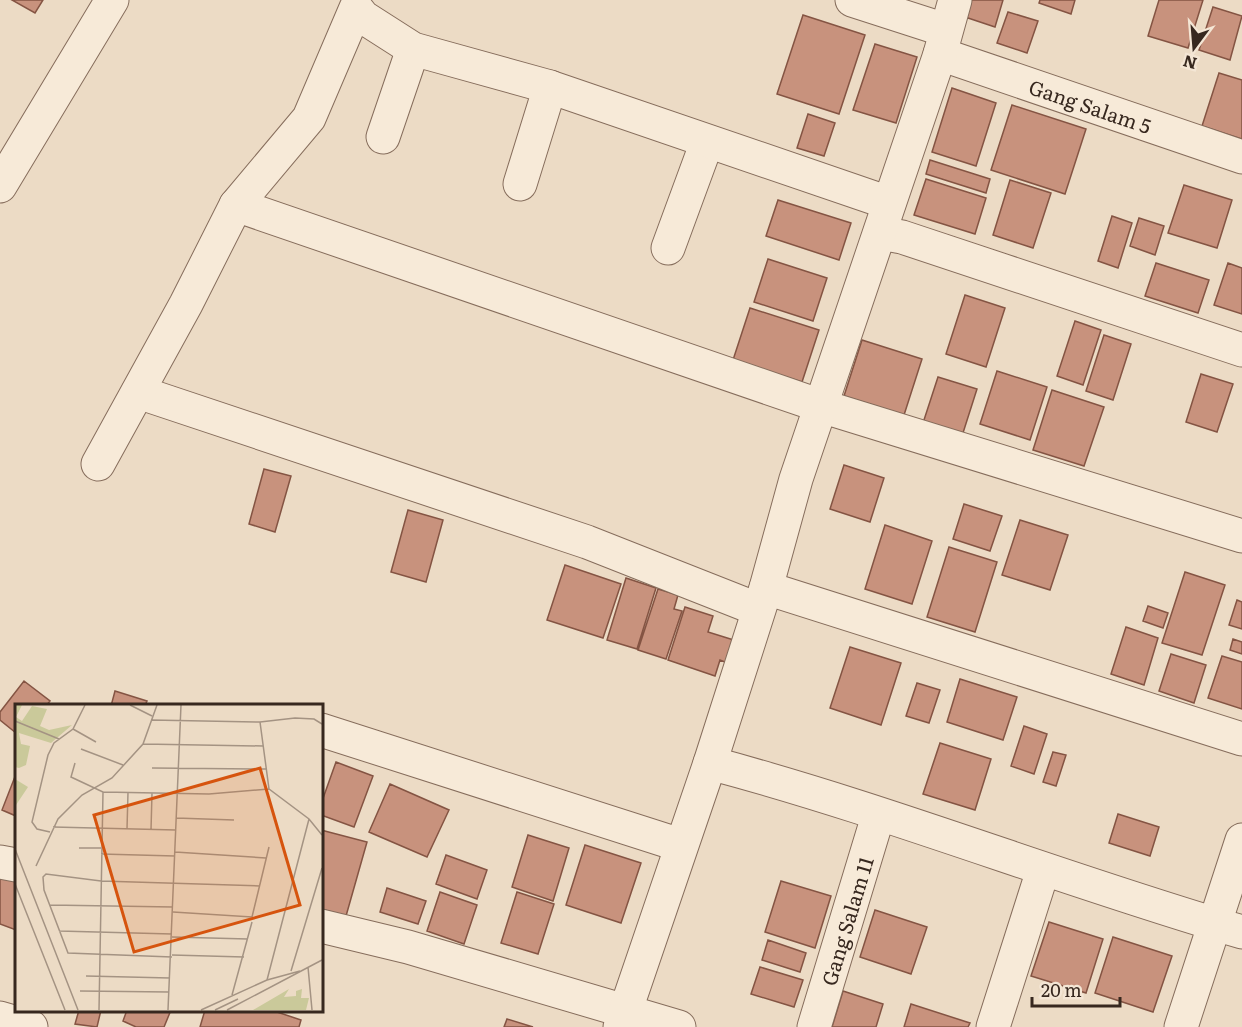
<svg xmlns="http://www.w3.org/2000/svg" width="1242" height="1027" font-family="Literata,serif">
<style>
.building{fill:#c8927d;stroke:#845443;stroke-width:1.5}
.lines{fill:none;stroke-linecap:round;stroke-linejoin:round}
.minor-casing{stroke:#866d5c;stroke-width:35}
.minor{stroke:#f7ead8;stroke-width:33}
.labels{text-anchor:middle;dominant-baseline:central;stroke-width:4.5;stroke-linejoin:round;paint-order:stroke}
.street-label{font-size:20px;fill:#37281f;stroke:#f4e6d5}
.inset-road{fill:none;stroke:#a49383;stroke-width:1.5}
.view{fill:#d6540e;fill-opacity:0.15;stroke:#d6540e;stroke-width:3}
.inset-edge{fill:none;stroke:#37281f;stroke-width:3}
</style>
<rect width="100%" height="100%" fill="#ecdbc5"/>
<path class="building" d="M12 0H43L35 13Z
M971 0H1003L995 27 965 17Z
M1040 0H1075L1071 14 1039 3Z
M1159 0H1203L1188 48 1148 36Z
M1213 7 1242 16 1230 60 1199 50Z
M1008 12 1038 21 1027 53 997 43Z
M803 15 865 35 839 114 777 94Z
M875 44 917 57 896 123 853 110Z
M1219 73 1242 80V139L1202 126Z
M952 88 996 103 976 166 932 152Z
M1012 105 1086 129 1065 194 991 170Z
M808 114 835 123 824 156 797 148Z
M930 160 990 179 986 193 926 174Z
M926 179 986 198 975 234 914 215Z
M1010 180 1051 193 1033 248 993 235Z
M1184 185 1232 200 1217 248 1168 233Z
M778 200 851 223 839 260 766 236Z
M1112 216 1132 223 1118 268 1098 261Z
M1139 218 1164 226 1155 255 1130 246Z
M768 259 827 278 813 321 754 302Z
M1156 263 1209 280 1198 313 1145 296Z
M1228 263 1242 268V314L1214 305Z
M965 295 1005 308 986 367 946 354Z
M750 308 819 330 802 382 733 360Z
M1075 321 1101 330 1083 385 1057 376Z
M1104 335 1131 344 1113 400 1086 391Z
M862 340 922 359 904 415 844 396Z
M997 371 1047 387 1030 440 980 424Z
M1201 374 1233 384 1217 432 1186 422Z
M938 377 977 389 962 436 923 423Z
M1052 390 1104 407 1084 466 1033 450Z
M844 465 884 478 870 522 830 509Z
M264 469 291 476 275 532 249 524Z
M964 504 1002 516 990 551 953 539Z
M408 510 443 520 426 582 391 572Z
M1020 520 1068 535 1050 590 1002 575Z
M885 525 932 541 912 604 865 589Z
M949 547 997 562 975 632 927 617Z
M565 565 621 584 603 638 547 620Z
M1185 572 1225 585 1202 655 1162 643Z
M626 578 656 588 637 649 607 640Z
M658 589 678 595 674 609 682 611 666 659 638 650Z
M1237 600 1242 602V629L1229 625Z
M1148 606 1168 613 1163 628 1143 621Z
M685 607 713 616 708 632 737 641 730 664 720 660 715 676 668 660Z
M1126 627 1158 638 1144 685 1111 674Z
M1233 639 1242 642V654L1230 650Z
M850 647 901 663 881 725 830 708Z
M1171 654 1206 665 1194 703 1159 691Z
M1222 656 1242 662V709L1208 698Z
M960 679 1017 697 1003 740 947 722Z
M24 681 50 701 46 706H16V733L0 720V712Z
M917 683 940 690 929 723 906 716Z
M115 691 147 701 145 706H111Z
M1024 726 1047 734 1034 774 1011 766Z
M940 743 991 759 975 810 923 794Z
M1053 752 1066 755 1056 786 1043 782Z
M336 762 373 776 354 827 321 815V804Z
M16 774V816L2 810Z
M390 784 449 810 427 857 369 832Z
M1118 814 1159 827 1150 856 1109 843Z
M321 830 367 842 346 916 321 909Z
M528 835 569 848 553 901 512 887Z
M585 845 641 863 621 923 566 905Z
M446 855 487 870 477 899 436 884Z
M0 871 16 877V930L0 924Z
M781 881 831 896 815 948 765 932Z
M387 888 426 901 418 924 380 912Z
M440 892 477 905 464 944 427 931Z
M517 892 554 904 538 954 501 943Z
M875 910 927 927 911 974 860 957Z
M1049 922 1103 939 1086 993 1031 976Z
M1113 937 1172 956 1153 1012 1095 993Z
M768 940 806 953 800 972 762 960Z
M760 967 803 980 794 1007 751 994Z
M843 991 883 1004 876 1027H832Z
M911 1004 970 1023 968 1027H904Z
M79 1010H101L97 1027 75 1024Z
M127 1010H171L164 1027H136L123 1021Z
M205 1010H271L301 1020 299 1027H200Z
M507 1019 533 1027H504Z"/>
<g class="lines">
<defs>
<g id="minor">
<path d="M852 0 945 30"/>
<path id="s1" d="M940 54 1242 157"/>
<path d="M383 137 413 49"/>
<path d="M520 184 550 87"/>
<path d="M0 186 112 0"/>
<path d="M236 205 821 406 1242 536"/>
<path d="M880 233 902 237 1242 350"/>
<path d="M668 248 707 142"/>
<path d="M138 392 587 542 757 609"/>
<path d="M98 464 186 304 236 205 309 118 356 8 363 17 413 49 550 87 889 203"/>
<path d="M766 588 1242 739"/>
<path d="M321 730 680 845"/>
<path d="M710 763C890 811 1063 880 1242 932"/>
<path d="M0 862 16 865"/>
<path d="M321 926 408 947 679 1027"/>
<path d="M0 1018 31 1027"/>
<path d="M620 1027 710 763 766 588 796 479 940 54 955 0"/>
<path id="s2" d="M814 1027 878 816"/>
<path d="M993 1027 1043 870"/>
<path d="M1181 1027 1242 840"/>
</g>
</defs>
<use href="#minor" class="minor-casing"/>
<use href="#minor" class="minor"/>
</g>
<g class="labels">
<g class="street-label">
<text stroke="none"><textPath href="#s1" startOffset="159">Gang Salam 5</textPath></text>
<text stroke="none"><textPath href="#s2" startOffset="111">Gang Salam 11</textPath></text>
</g>
</g>
<g transform="translate(15 704)">
<rect width="308" height="308" fill="#ecdbc5"/>
<path d="M0 1H7L1 13 7 17 17 2 32 5 25 22 34 26 57 21 36 39 4 29 6 40 15 42 11 61 4 64 0 63ZM0 75 13 83 1 101H0ZM274 285 269 293 281 292V287L287 285 286 294H294L291 306H238Z" fill="#cac99a"/>
<path class="inset-road" d="M115 1 137 12M136 16 245 18 280 14 299 15 307 20M0 17 44 35M245 18 254 85M58 25 81 38M128 40 248 42M66 45 108 61M60 59 56 73 88 88 84 306M137 64 252 65M88 88 194 90 254 85 294 115 307 131M161 114 219 116M38 123 161 126M112 125 113 88M136 126 137 89M35 128 22 125 17 118 33 51 39 39 58 25 70 1M64 144H86M0 145 63 306M160 148 251 154M86 150 160 152M21 162 43 115 67 91 97 74 128 40 142 1M0 180 50 306M35 201 158 203M158 208 237 213 254 143M0 226V273M44 227 157 230M157 233 233 235M157 251 229 253M157 253 53 249 29 186 28 173 31 170 86 177 245 182M293 263 297 306M276 267 307 164M71 272 155 274M252 276 294 115M65 287 154 288M217 291 237 218M153 306 166 1M186 306 252 276 285 267M200 306 223 295M212 306 307 256"/>
<path class="view" d="M245 64 285 201 119 248 79 111Z"/>
<rect width="308" height="308" class="inset-edge"/>
</g>
<g transform="translate(1194 48) rotate(196)" stroke="#f4e6d5" stroke-width="4.5" paint-order="stroke">
<path d="M0-4.5L10 22L0 15L-10 22Z" fill="#37281f"/>
<text y="-9" font-size="16" font-weight="bold" text-anchor="middle" fill="#37281f">N</text>
</g>
<path d="M1032 997v9h88v-9" fill="none" stroke="#37281f" stroke-width="3"/>
<text x="1041" y="997" font-size="18" fill="#37281f" stroke="#f4e6d5" stroke-width="4.5" paint-order="stroke">20 m</text>
</svg>
